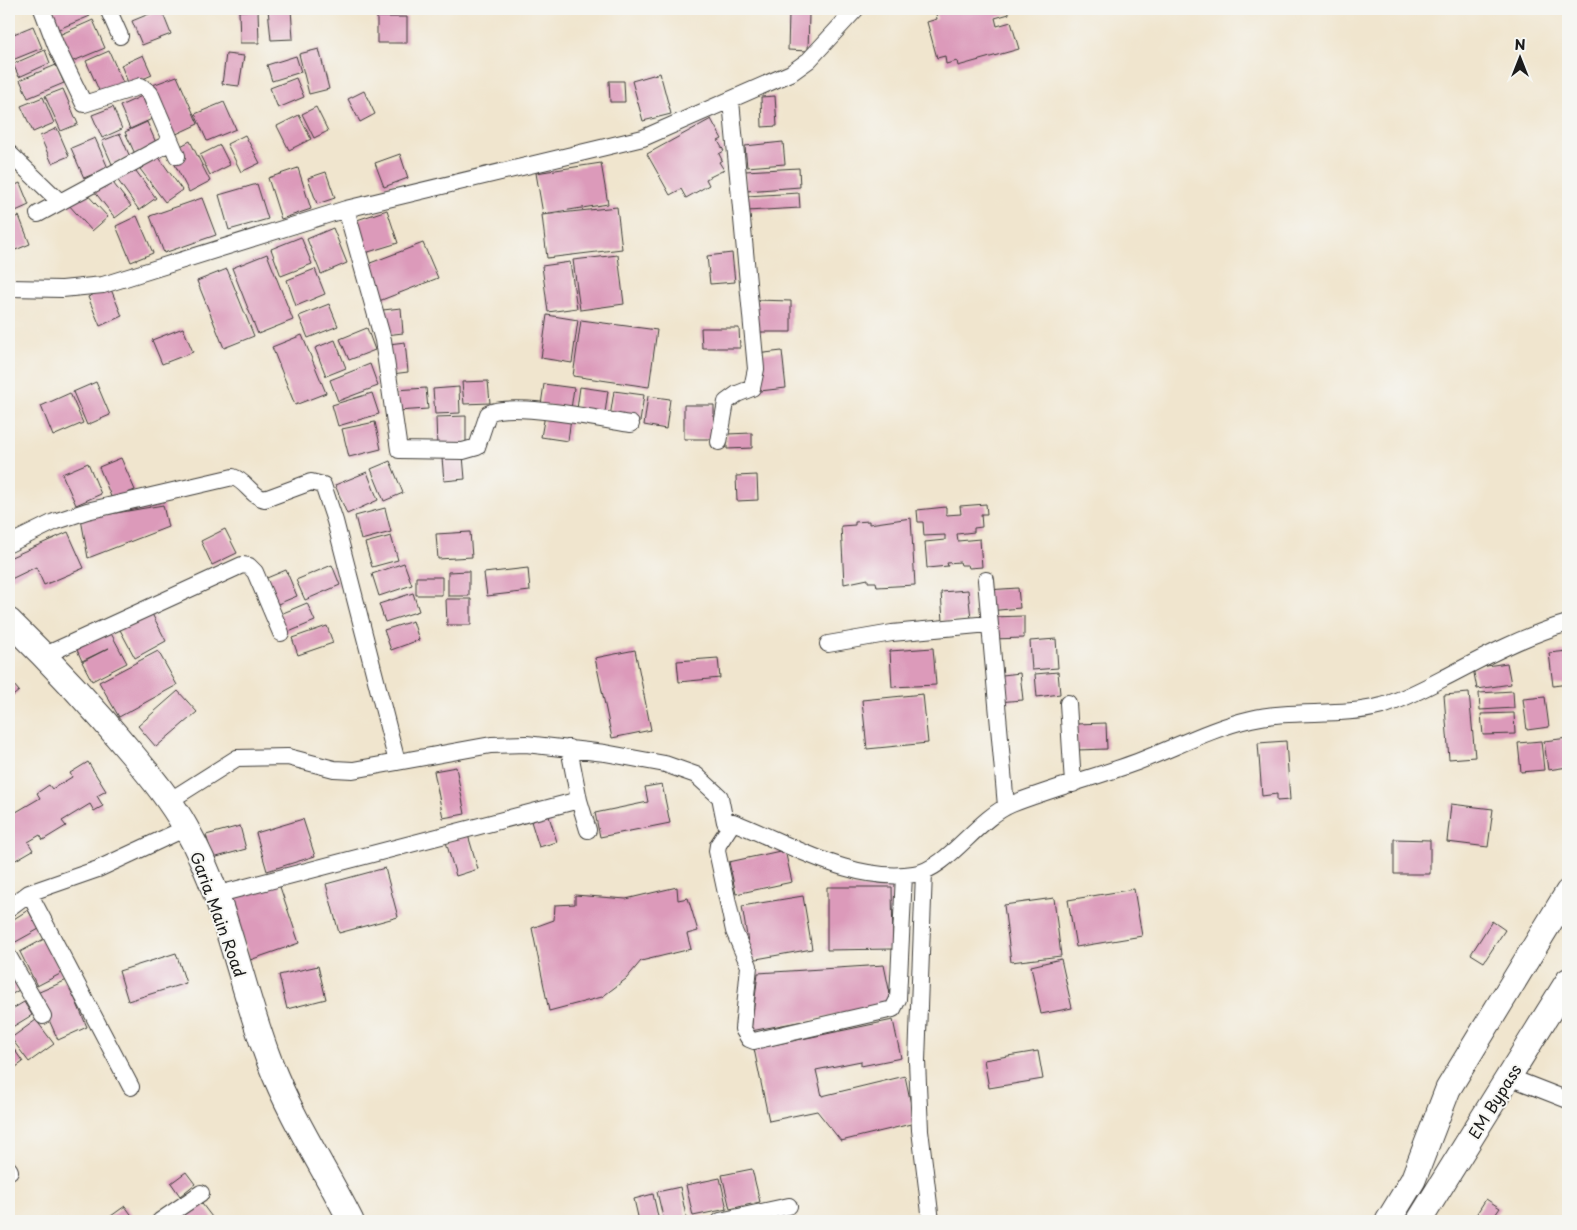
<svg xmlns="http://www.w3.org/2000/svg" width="1577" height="1230" font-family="'Playpen Sans',sans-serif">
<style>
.building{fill:#dc9aba}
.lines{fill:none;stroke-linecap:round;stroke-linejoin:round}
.street-casing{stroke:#3c3a37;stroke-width:18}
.primary-casing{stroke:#3c3a37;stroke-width:27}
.street{stroke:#fff;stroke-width:16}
.primary{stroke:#fff;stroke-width:25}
.labels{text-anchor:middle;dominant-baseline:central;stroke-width:4;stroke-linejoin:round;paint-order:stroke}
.street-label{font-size:16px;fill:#1c1c1c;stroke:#f6f6f2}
</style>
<rect width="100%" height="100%" fill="#f6f6f2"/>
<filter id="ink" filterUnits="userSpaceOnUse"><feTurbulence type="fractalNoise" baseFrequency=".02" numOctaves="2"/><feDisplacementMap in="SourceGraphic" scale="10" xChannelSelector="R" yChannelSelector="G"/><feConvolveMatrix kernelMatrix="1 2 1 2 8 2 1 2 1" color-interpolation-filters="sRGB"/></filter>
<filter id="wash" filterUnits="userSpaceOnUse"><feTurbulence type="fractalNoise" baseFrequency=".0096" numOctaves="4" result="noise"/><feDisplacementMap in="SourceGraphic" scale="20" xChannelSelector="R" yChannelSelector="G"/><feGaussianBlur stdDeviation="1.12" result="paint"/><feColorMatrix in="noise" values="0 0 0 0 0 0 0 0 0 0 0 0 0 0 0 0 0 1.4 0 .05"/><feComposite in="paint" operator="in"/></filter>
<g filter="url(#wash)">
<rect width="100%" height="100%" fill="#f0e5ce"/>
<g id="blocks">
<path class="building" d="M60 9H87L90 16 54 31 47 14Z
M161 9 171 34 142 45 132 21Z
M268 9H291L293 39 271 40Z
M954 9H1008L1009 14 995 18 997 26 1011 22 1019 49 958 66 957 61 946 64 945 56 937 58 927 22 937 19 936 14Z
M258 10 259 43H240L239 11Z
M789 14H809L808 51 788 50Z
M377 17H407V43H377Z
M93 20 105 48 71 62 59 35Z
M33 26 42 48 10 61 9 36Z
M319 49 329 89 309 94 299 54Z
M45 50 50 63 19 77 13 64Z
M109 51 124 85 101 95 86 61Z
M226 54 244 56 239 86 222 84Z
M143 55 152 75 129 85 121 65Z
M296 56 301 72 272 81 267 65Z
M56 65 64 83 28 98 20 80Z
M660 73 671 114 643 121 632 81Z
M177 76 198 124 172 136 150 86Z
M296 78 304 97 278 108 270 88Z
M609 81H624L625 102H610Z
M63 89 78 124 61 131 45 96Z
M364 91 375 114 360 122 348 99Z
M142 96 152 119 130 129 120 106Z
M775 96 777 126 762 127 761 97Z
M43 97 54 123 33 132 21 106Z
M224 102 236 129 207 141 195 114Z
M113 107 122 129 102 138 92 115Z
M316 107 328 131 314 138 302 114Z
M299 115 311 139 289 150 277 126Z
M711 119 722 139 718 141 724 151 719 154 722 160 719 162 724 170 706 179 709 185 686 198 681 189 670 195 647 154Z
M147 122 157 145 135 154 125 132Z
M57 128 69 156 52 163 40 136Z
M120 134 130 157 112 164 102 141Z
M245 135 260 163 241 172 227 144Z
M95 138 108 168 84 178 71 148Z
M190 141 210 181 189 192 173 161 177 148Z
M783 142 785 164 747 167 745 146Z
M220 145 230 165 210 175 200 155Z
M400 154 408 178 384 187 375 163Z
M158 156 182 190 165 202 140 169Z
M601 163 608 204 543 214 536 173Z
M133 167 156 198 139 210 117 179Z
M298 168 311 209 281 219 268 178Z
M799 168 800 187 746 191 745 171Z
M326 172 335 198 317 204 308 178Z
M110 179 131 206 115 218 94 191Z
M20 183 29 205 9 214V188Z
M257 184 268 219 229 230 219 195Z
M83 190 108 217 92 231 68 204Z
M799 193 800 208 747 211 746 196Z
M202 198 216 235 164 253 150 216Z
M617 207 622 249 547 258 542 215Z
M387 210 398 243 365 253 354 221Z
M19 216 30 244 13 251 9 240V221Z
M137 216 153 253 131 262 116 226Z
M333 228 347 263 321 274 307 239Z
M301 237 312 264 281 276 271 249Z
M423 243 438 278 379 301 365 265Z
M732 253 735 282 710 284 707 256Z
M267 254 293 320 258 334 232 268Z
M618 255 624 304 580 310 573 260Z
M570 262 577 308 548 312 542 266Z
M227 269 254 336 224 348 197 281Z
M315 269 325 294 296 306 287 280Z
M110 287 122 316 100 326 88 297Z
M755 300 791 301V332H755Z
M329 304 338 326 308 338 299 316Z
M401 308 403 333 386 335 383 310Z
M547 315 578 320 572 363 541 358Z
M581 320 657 330 649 387 573 376Z
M183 328 193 352 162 364 152 340Z
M367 328 375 350 349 360 340 339Z
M701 328H739L740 348H702Z
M302 335 326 393 295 405 272 347Z
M335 340 346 368 326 376 315 348Z
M405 342 408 372 392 374 389 344Z
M782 351 786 388 760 391 756 354Z
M370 364 378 386 338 401 330 380Z
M488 381 490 403 464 404 462 382Z
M96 382 110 415 87 425 73 392Z
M544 384 574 388 571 409 541 405Z
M459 387 460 413 435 414 433 389Z
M580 387 608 391 605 413 577 409Z
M426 388 428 409 397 411 396 390Z
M614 391 644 395 640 422 610 417Z
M70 393 83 423 53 436 41 406Z
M372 393 379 414 338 426 332 405Z
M648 396 670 399 666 429 644 425Z
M684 405H714V439H684Z
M545 415 571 418 568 441 541 437Z
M466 416V446L437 447 436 417Z
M375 422 381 449 349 457 342 429Z
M752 433V448L727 449V434Z
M463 456 465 479 444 481 442 458Z
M121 458 135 490 112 499 99 467Z
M390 461 403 493 384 501 371 469Z
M88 463 101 494 76 505 62 474Z
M367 472 378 500 347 514 335 485Z
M757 475 758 500 737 501 736 476Z
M986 504 987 514H981L982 527 974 528V532L957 534 958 541 980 539 982 567 969 568 968 565H961L960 562 947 563 948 566 927 568 925 542 945 540V535L924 536 923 522H918L917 510 946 507V515L961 514 960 506Z
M163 505 168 527 88 558 81 519Z
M385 508 391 532 361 540 355 516Z
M911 518 915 585 877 587 876 582H868V579L844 584 841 526 855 525V522L869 521V524Z
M225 529 237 553 212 565 201 541Z
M68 532 84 568 44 585 36 567 9 580V558Z
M470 532 472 557 438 559 436 534Z
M391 536 398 560 372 567 365 543Z
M404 563 412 585 379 596 372 574Z
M332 565 340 585 305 600 296 580Z
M528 568 530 591 487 596 484 573Z
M286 570 297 596 273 606 262 580Z
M469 571V596H448V572Z
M416 577H442V595H416Z
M1018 588 1020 608 989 611 987 590Z
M968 590 971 619 943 621 941 592Z
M413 593 419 611 385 622 379 604Z
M446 599H471V625H447Z
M307 603 315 621 284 634 276 616Z
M150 610 166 641 135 658 118 626Z
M1024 616V638L991 639V617Z
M413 621 419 640 391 650 384 630Z
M107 626 127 663 92 681 82 662 109 648 82 661 74 643Z
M327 626 333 643 298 655 292 638Z
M1056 639 1058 668 1032 670 1030 641Z
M933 648 936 685 892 687 890 651Z
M635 650 651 730 612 738 595 658Z
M158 651 177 685 119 717 99 682Z
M1568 651V684L1553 686 1549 653Z
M718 658 720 678 679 682 677 661Z
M1507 663 1511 684 1477 689 1473 668Z
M1058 672 1060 694 1037 697 1035 674Z
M1020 673 1023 700 997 702 994 676Z
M9 679 19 691 9 699Z
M178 691 197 712 156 747 138 726Z
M1513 691 1514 708 1480 710 1479 693Z
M1469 693 1475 757 1449 759 1444 695Z
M923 694 928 743 867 749 862 700Z
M1545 697 1549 727 1527 730 1523 699Z
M1514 713 1515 734 1483 735 1481 714Z
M1106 723 1107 749 1077 750 1076 724Z
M1568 738V767L1548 770 1544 741Z
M1286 741 1290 800 1277 801V794L1262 796 1258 743Z
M1541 741 1544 770 1521 772 1518 743Z
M88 762 106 791 97 796 103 806 94 811 90 804 62 821 66 826 43 840 40 835 28 842 33 850 14 861 9 852V811L11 815 40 798 37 793 49 785 52 789 72 777 70 773Z
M456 767 465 814 443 818 434 771Z
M662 784 670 823 600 837 595 813 648 802 645 787Z
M1451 804 1493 809 1488 847 1447 842Z
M548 813 557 842 539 847 530 818Z
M303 819 315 856 267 871 256 833Z
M240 826 246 849 213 858 206 835Z
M468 835 478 869 456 876 446 842Z
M1394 839 1430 840V874H1394Z
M785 850 792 882 736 894 729 862Z
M385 868 398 917 339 933 326 884Z
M278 881 299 943 250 960 229 898Z
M677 887 678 900 688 898 698 931 687 934 691 949 641 961 626 979 602 997 549 1011 532 928 554 920 555 905 575 904V895L626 899Z
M827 887H892L893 949 827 950Z
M1134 889 1142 936 1076 947 1068 900Z
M803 896 812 949 751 960 742 906Z
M1054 898 1061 956 1011 962 1004 905Z
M28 910 39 929 12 944 9 939V922Z
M1492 921 1505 930 1484 962 1471 954Z
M44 939 62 973 37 986 20 952Z
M176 953 186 983 128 1001 119 971Z
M1061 959 1072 1008 1041 1014 1031 966Z
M884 965 892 1004 751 1031 758 973Z
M318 966 326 999 287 1009 279 975Z
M9 975 19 990 9 996Z
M67 980 87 1027 58 1040 37 993Z
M24 1002 32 1015 9 1029V1011Z
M36 1020 54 1044 29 1062 11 1038Z
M893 1020 901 1058 861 1066V1061L816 1070 822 1096 905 1076 915 1123 841 1141 817 1111 769 1121 754 1049Z
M9 1042 23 1062 9 1072Z
M1038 1051 1043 1079 989 1088 984 1060Z
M752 1169 760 1202 730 1209 722 1175Z
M186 1172 195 1184 180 1196 171 1183Z
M720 1178 727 1209 693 1216 686 1185Z
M680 1187 687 1221H664L657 1192Z
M653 1194 659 1221H639L634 1199Z
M1486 1199 1500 1208 1491 1221H1479L1474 1218Z
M199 1200 215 1221H170Z
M125 1206 136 1221H104Z"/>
</g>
</g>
<g filter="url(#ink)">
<use href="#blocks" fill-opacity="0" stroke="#3c3a37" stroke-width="1"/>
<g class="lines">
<defs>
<path id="street" d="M42 9 56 46 84 104 141 86 150 93 177 156
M108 9 120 36
M9 153 60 202
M346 209 383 340 399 450 463 451 477 447 488 414C507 400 604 420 631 424
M38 214 171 142
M9 288 62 289 103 285 346 209 643 138 791 73 809 60 856 9
M719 442 726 402 737 394 752 388 756 369 731 101
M9 544 54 522 87 511 233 477C246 481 252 497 265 499L311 482 323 485 335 521 397 762
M986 580 1006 806
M828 644 892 633 989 624
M43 656 242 565 249 566 255 572 281 633
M1068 703 1073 784
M579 800 588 830
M169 801 237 758 288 757 334 769 353 770 491 745 526 744 605 753 665 764 696 775 720 797 725 822H733C788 843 853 884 914 874 948 869 977 818 1012 804 1053 788 1096 777 1137 762 1174 748 1212 728 1251 719 1293 709 1341 717 1382 706 1405 699 1427 687 1448 676 1486 656 1526 635 1568 623
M733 822 718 845 717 851 734 931 749 966 743 1029 749 1039 754 1041 893 1009 898 999 904 875
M924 872 917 1061 920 1130 931 1221
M29 893 131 1087
M215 895 579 800 569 748
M9 908 29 893 98 869 186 828
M9 957 43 1016
M1509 1077 1568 1100
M9 1169 10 1171
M160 1221 201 1193
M720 1221 789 1206"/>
<path id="primary" d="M9 621C52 663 94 708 132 754 152 778 171 801 186 828 227 900 240 986 270 1063 291 1118 325 1169 351 1221
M1388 1221 1413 1180 1448 1089 1568 892
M1419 1221 1568 981"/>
</defs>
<use href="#street" class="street-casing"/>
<use href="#primary" class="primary-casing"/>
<use href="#street" class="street"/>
<use href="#primary" class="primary"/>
</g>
</g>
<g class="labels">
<g class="street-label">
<text transform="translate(219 914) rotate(70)">Garia Main Road</text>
<text transform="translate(1494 1101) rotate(-58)">EM Bypass</text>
</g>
</g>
<rect width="1577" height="1230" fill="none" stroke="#f6f6f2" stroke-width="30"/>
<g transform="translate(1520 58)" stroke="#f6f6f2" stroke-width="4" paint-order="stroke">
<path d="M0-4L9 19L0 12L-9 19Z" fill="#1c1c1c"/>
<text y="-8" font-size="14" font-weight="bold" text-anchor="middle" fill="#1c1c1c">N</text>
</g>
</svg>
